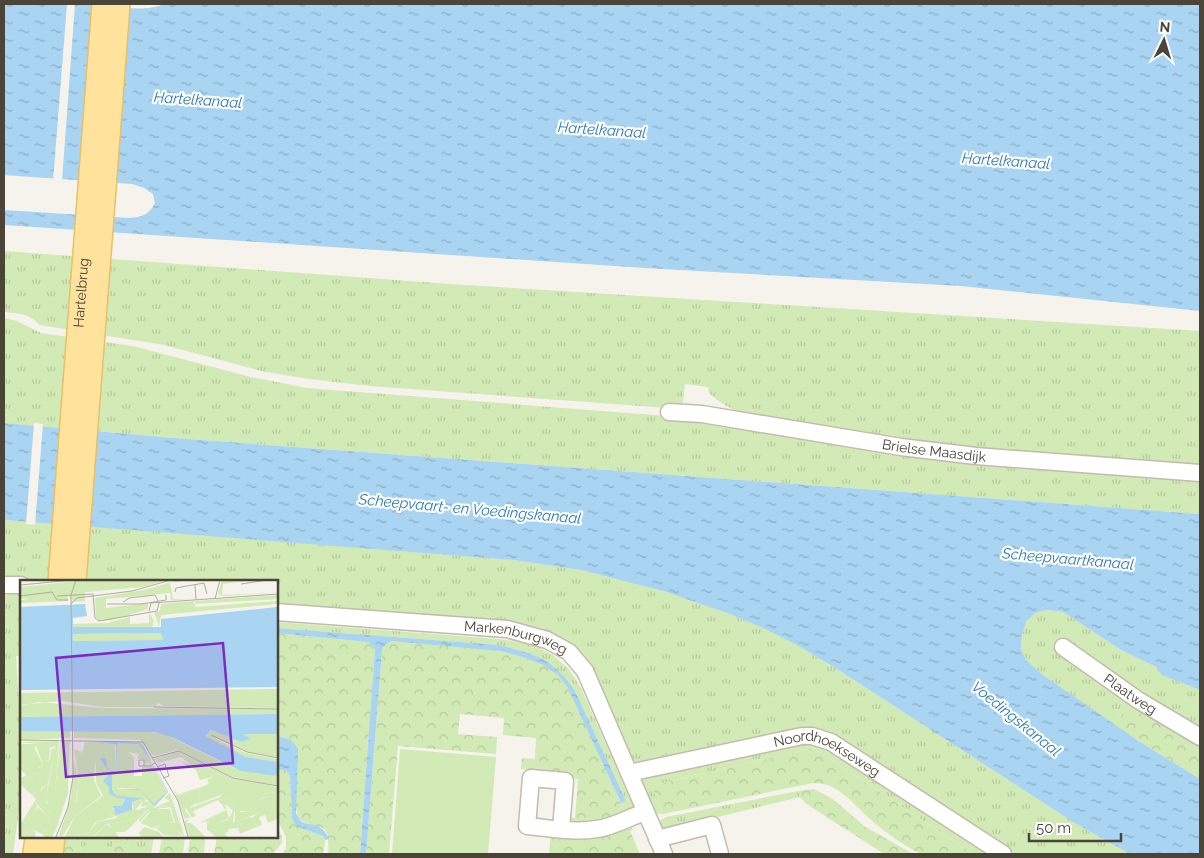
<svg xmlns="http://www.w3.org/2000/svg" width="1204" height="858" font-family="Raleway,sans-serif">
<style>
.grass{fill:url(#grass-tufts)}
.forest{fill:url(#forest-crowns)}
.garden{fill:#d2eab5}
.water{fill:url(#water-ripples)}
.pier{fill:#f6f3ec}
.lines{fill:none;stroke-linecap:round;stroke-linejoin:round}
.minor-casing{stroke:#c2bbae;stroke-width:19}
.major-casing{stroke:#e6c16a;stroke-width:24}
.minor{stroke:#fff;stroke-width:16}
.major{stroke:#ffe39c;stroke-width:21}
.labels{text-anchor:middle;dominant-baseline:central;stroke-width:4.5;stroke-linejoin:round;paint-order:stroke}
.street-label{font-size:14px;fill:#4b4439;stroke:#fff}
.water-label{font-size:15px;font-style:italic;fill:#2e7ab2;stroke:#fff}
.inset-road{fill:none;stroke:#b2ada4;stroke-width:1}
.view{fill:#7b2cbf;fill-opacity:0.15;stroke:#7b2cbf;stroke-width:2.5}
.inset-edge{fill:none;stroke:#4b4439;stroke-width:2.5}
</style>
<defs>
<pattern id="grass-tufts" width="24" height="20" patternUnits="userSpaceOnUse" patternTransform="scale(1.25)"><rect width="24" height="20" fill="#d2eab5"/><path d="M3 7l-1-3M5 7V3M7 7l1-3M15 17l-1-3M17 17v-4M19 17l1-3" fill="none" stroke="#b6ca9c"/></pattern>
<pattern id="forest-crowns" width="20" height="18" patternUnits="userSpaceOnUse" patternTransform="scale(1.25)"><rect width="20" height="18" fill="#d2eab5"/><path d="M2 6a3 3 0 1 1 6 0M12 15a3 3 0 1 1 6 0" fill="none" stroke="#b6ca9c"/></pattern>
<pattern id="water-ripples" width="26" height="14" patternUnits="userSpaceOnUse" patternTransform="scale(1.25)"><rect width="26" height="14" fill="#a9d4f2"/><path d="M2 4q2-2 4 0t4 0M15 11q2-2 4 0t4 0" fill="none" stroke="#8caec5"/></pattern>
</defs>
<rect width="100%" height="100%" fill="#f6f3ec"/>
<path class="grass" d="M4 251 450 284 1200 331V468L949 448 744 414C731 409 720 403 709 393L708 387 685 384 682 409 369 386 309 379 265 372 164 345 40 325C29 314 19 313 4 312Z
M4 318 17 321 41 333 133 346 251 377 307 388 680 417 1200 479V514L174 438 4 423Z
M4 520 56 524 52 581 4 580Z
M87 526 513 560 581 570 663 591 727 613 763 628 797 645 837 669 1073 822 1130 854H1008L828 736 636 763 629 758 598 692 552 637 276 607V582H83Z
M4 593H21V656H16L21 734V796L13 854H4Z
M1047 610 1063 612 1121 650 1156 667 1163 675 1200 690V734L1117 681 1058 639 1053 646 1133 702 1113 724 1043 675 1026 660 1021 649 1022 635 1026 622 1035 613Z
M276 622 499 639 524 643 539 648 553 655 569 669 581 688 634 808 625 813 621 803 626 801 575 691C554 659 535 654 499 645L276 628Z
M790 742 825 743 995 854H973L814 748 654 785V792L663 814 652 813 641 783 645 776Z
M798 791 800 797 665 830 661 829 657 822 666 817Z
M81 837H114L112 854H80Z
M130 837H154L151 854H126Z"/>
<path class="forest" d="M276 633 368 642 372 645 375 651 360 854H328C331 815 317 834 298 818L284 737 276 736Z
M391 641C435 645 528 644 559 676 566 683 571 693 576 702L625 813 605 821 570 823 565 817 575 818 578 779 563 777V773L521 769 522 758 535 759 536 738 503 735 504 718 460 714 458 734 497 737 496 754 398 746 389 854H366L382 649 385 645Z
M1133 702 1200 744V779L1140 742 1113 724Z
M814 748 973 854C962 854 930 857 922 854 908 849 881 829 870 819 853 804 838 782 813 783L663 814 654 792V785Z
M276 768 288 771 290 776 292 818 304 829 324 836 325 841 323 854H284L283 852 286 849V837L276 817Z
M814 789 833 799 864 826 913 854H884L805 803 800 797 798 791Z
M629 821 633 830 630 831 640 854H549L551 831Z
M276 824 282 837V843L273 854H214L217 837H276Z
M61 837H81L80 854H59Z
M114 837H130L126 854H112Z
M162 837H185L183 854H159Z
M190 837H205L204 854H188Z"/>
<path class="garden" d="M400 749 496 757 488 854H392Z"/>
<path class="water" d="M4 4C29 4 53 3 78 4 100 4 145 14 163 4H1200V311L961 286 645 268 4 225V210L129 218C142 217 149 215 155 203L153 194 144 188 132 184 4 175Z
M4 423 174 438 1200 514V690L1162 675 1156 667 1121 650 1063 612 1047 610 1035 613 1026 622 1022 635 1021 649 1026 660 1043 675 1140 742 1200 779V854H1130L1073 822 837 669 797 645 763 628 727 613 663 591 581 570 513 560 4 520Z
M276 628 499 645C535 654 554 659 575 691L626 801 621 803 568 688 558 675 543 665 523 657 500 651 391 641 385 645 382 649 366 854H360L375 650 372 645 368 642 276 633Z
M276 736C286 737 293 740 298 749L296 813C303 833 319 815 329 839L325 840 323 836 296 826 292 818 290 776 287 771 276 768Z"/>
<path class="pier" d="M67 4H75L62 181H53Z
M34 423 43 424 35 525 26 524Z"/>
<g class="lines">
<defs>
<g id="minor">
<path id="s1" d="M669 412 702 414 901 447 976 456 1200 473"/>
<path d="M4 585H21"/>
<path id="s2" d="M276 612 507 629 547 640 569 652 585 671 664 854"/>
<path id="s3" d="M1063 647 1138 700 1200 737"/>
<path id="s4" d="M629 773 802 736H812L831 742 1003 854"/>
<path d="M561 829 565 781 531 778 527 826C550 828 574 833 597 829 613 827 630 817 645 812"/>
<path d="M657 839 712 825 720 854"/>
</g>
<g id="major">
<path id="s5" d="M59 582 103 4"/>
<path d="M75 582 119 4"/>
<path d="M34 854 36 837"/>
<path d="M52 854 54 837"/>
</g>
</defs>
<use href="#minor" class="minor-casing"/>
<use href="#major" class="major-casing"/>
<use href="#minor" class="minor"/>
<use href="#major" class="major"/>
</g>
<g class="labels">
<g class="street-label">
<text stroke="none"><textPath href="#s5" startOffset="290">Hartelbrug</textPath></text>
<text stroke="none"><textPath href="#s1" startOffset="268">Brielse Maasdijk</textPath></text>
<text stroke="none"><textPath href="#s2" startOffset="242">Markenburgweg</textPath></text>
<text stroke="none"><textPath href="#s3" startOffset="82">Plaatweg</textPath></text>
<text stroke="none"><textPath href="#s4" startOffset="206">Noordhoekseweg</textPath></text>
</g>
<g class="water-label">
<text transform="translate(198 100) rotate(4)">Hartelkanaal</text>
<text transform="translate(602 130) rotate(4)">Hartelkanaal</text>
<text transform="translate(1006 161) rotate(4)">Hartelkanaal</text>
<text transform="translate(470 509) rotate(5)">Scheepvaart- en Voedingskanaal</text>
<text transform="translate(1068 559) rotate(5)">Scheepvaartkanaal</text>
<text transform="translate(1016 719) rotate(39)">Voedingskanaal</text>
</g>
</g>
<g transform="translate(20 580)">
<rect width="258" height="258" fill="#f6f3ec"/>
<path d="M66 0H146L123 7 65 12V21L53 22 48 14V21L0 23V20L10 19 0 18V7ZM158 0H167L150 3 153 19H174L151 20 150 13 86 19V28L128 23V29L92 40 79 41 76 37 75 18 128 9ZM202 0H237L203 4 202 15 257 13 202 16 198 14ZM257 15V19L175 24V21ZM174 21 175 27 257 21V24L141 35 139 47 134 32 140 31 141 24ZM129 32 134 41 132 47H53V44L87 43 110 37V44L129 43ZM141 53 143 60 53 61V54ZM257 109V128L144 126 138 123 135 127H83L42 121 0 125V113ZM19 122 83 128 258 129 257 134 0 137V126ZM50 150V158L0 160V151ZM54 150H114L144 154 216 189 257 196V206L210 196 158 170 133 176 120 160 54 158ZM191 150 221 162 231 159 223 154H257V177L227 172 190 155 202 162 199 165 185 156ZM50 160 48 213 36 250 32 257H23L24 255 14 250 16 257H0L18 244 26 252 30 239 15 222 17 226 14 234 0 245 16 219 0 204V199L6 195 0 189V164H18L0 162 39 161 35 213 40 161ZM36 163 26 219 32 235 0 202 18 192 22 208 28 204 35 168 31 169 30 180 26 181 20 165 35 167ZM16 165 23 185 19 188 11 180ZM65 162H120L123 164 134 183 124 167 71 163 70 200H74L81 216 55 236 42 257 39 255 51 218 56 223 59 203 54 169 62 172 61 178ZM157 171 208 196 257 207V212L243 214 233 231H219L210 218 202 220 200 217 203 214 174 225 178 220 179 208 189 204 187 200 193 197 226 204 200 195 158 172 136 180 138 183 134 179ZM154 210 158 215 168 211 165 231 171 237 165 239ZM150 213 154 221 162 247 164 257 158 251H148L141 245 133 248 121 243 130 232 137 231 149 235 151 243 159 242 161 246 154 221 149 215 154 224 135 227 150 221 144 218ZM126 220 132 227 114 240 93 243 91 248 88 243 72 257H65L77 242 97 238 96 235 112 229 118 230 128 226ZM213 230 214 232 213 242 230 237 236 245 220 254 218 248 210 249 205 254 208 257H196L187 250V242L196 244 209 239ZM169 239 166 243H171L186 257H169L164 241ZM124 247 139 252 143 257H121L119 253Z" fill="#d2eab5" fill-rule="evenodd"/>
<path d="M113 162 121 165 132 183 125 185 123 179H117L119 174 108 172 114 177H100V196H122V187L133 185 147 212 133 228 154 224 159 242 155 243 151 228 149 227 136 229H150L154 243 149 241 148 235 137 231 129 232 120 242 119 240 132 226 126 219 124 220 129 225 121 227 123 221 114 231 112 222 121 218 98 217 105 219 102 226 92 228 97 233 95 237 88 231 94 237 76 242 65 257H45L55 236 83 216 76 202V179L74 200H70V216L66 219 71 163H95L97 209 119 210 131 222 119 209 97 208V164ZM202 162 226 173 257 179V182L226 177 199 165ZM13 165 23 185 18 188 11 180ZM20 165H34L30 168 29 180 25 181ZM158 172 200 195 226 204 225 208 206 211 193 197 180 200 176 190 156 179 171 185 161 177 138 183 136 180ZM54 179 59 203 55 225 51 218ZM18 192 22 208 19 212 28 204 26 222 34 232 32 235 0 202ZM179 208 178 220 170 228 200 217 202 220 210 218 220 232 233 231 239 220 251 215 240 219 243 214 257 212V239L248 243 245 235 239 237 242 245 224 252 223 250 236 245 231 238 237 234 215 242V232L205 224 209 238 197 244 196 251 192 253 188 248 189 241 179 243 206 230 198 220 173 231 176 236 172 237 164 226 168 211ZM18 227 30 239 26 252 18 244 1 256 0 245 14 234ZM126 232 105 252H96L98 257H73L87 244 91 248 93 243 113 240ZM143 244 148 250 158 251 161 256 144 255 136 248Z" fill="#d2eab5"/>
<path d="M100 177H114V196H100Z" fill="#d2eab5"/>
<path d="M65 24 67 36 53 38V47H141V39L257 27V107L0 110V27ZM141 53 143 60 53 61V54ZM257 134V154H223L231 159 221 162 191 150 185 156 226 177 257 182V196L221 191 154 158 135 152 0 151V137ZM77 162H113L118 163 121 164 124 167 132 182 119 164 97 163V209H119L134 224 147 212 134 185 148 212 135 226 119 210 97 209 96 164ZM80 178H86L87 188 92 191V210L96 216 122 218 112 222V230L96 235 93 226H102L105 219 98 218 89 214V207L83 201 91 191 87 189Z" fill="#a9d4f2" fill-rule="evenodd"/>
<path class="inset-road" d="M221 4 248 0M0 5 53 0M175 5 176 20M155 12 156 8 184 3 187 14M0 16 32 12 37 20H48M37 16 73 14 75 38 79 41 137 31 139 23M195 19 200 0M103 22 109 18 135 15 138 21M51 24 57 18 112 11 151 0M87 24H121L146 20V15M129 31 131 23 258 14M134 127 258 129M191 155 227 172 258 178M0 160 123 162 158 221 168 257M132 178 159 171 213 198 258 206M124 186V180H119V186H129L135 183M137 187 145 184 149 196 143 198M36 257 48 227 53 197 51 15 56 0"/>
<path class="view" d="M203 63 213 183 46 197 36 78Z"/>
<rect width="258" height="258" class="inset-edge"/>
</g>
<rect width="1204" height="858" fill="none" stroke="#4b4439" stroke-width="10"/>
<g transform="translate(1164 40) rotate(5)" stroke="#ffffff" stroke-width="4" paint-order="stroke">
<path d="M0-4L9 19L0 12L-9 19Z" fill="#4b4439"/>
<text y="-8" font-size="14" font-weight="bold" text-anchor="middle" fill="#4b4439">N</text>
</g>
<path d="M1029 833v8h92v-8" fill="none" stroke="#4b4439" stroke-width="2.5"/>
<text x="1036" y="833" font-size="15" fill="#4b4439" stroke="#ffffff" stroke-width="4" paint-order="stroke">50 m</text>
</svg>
